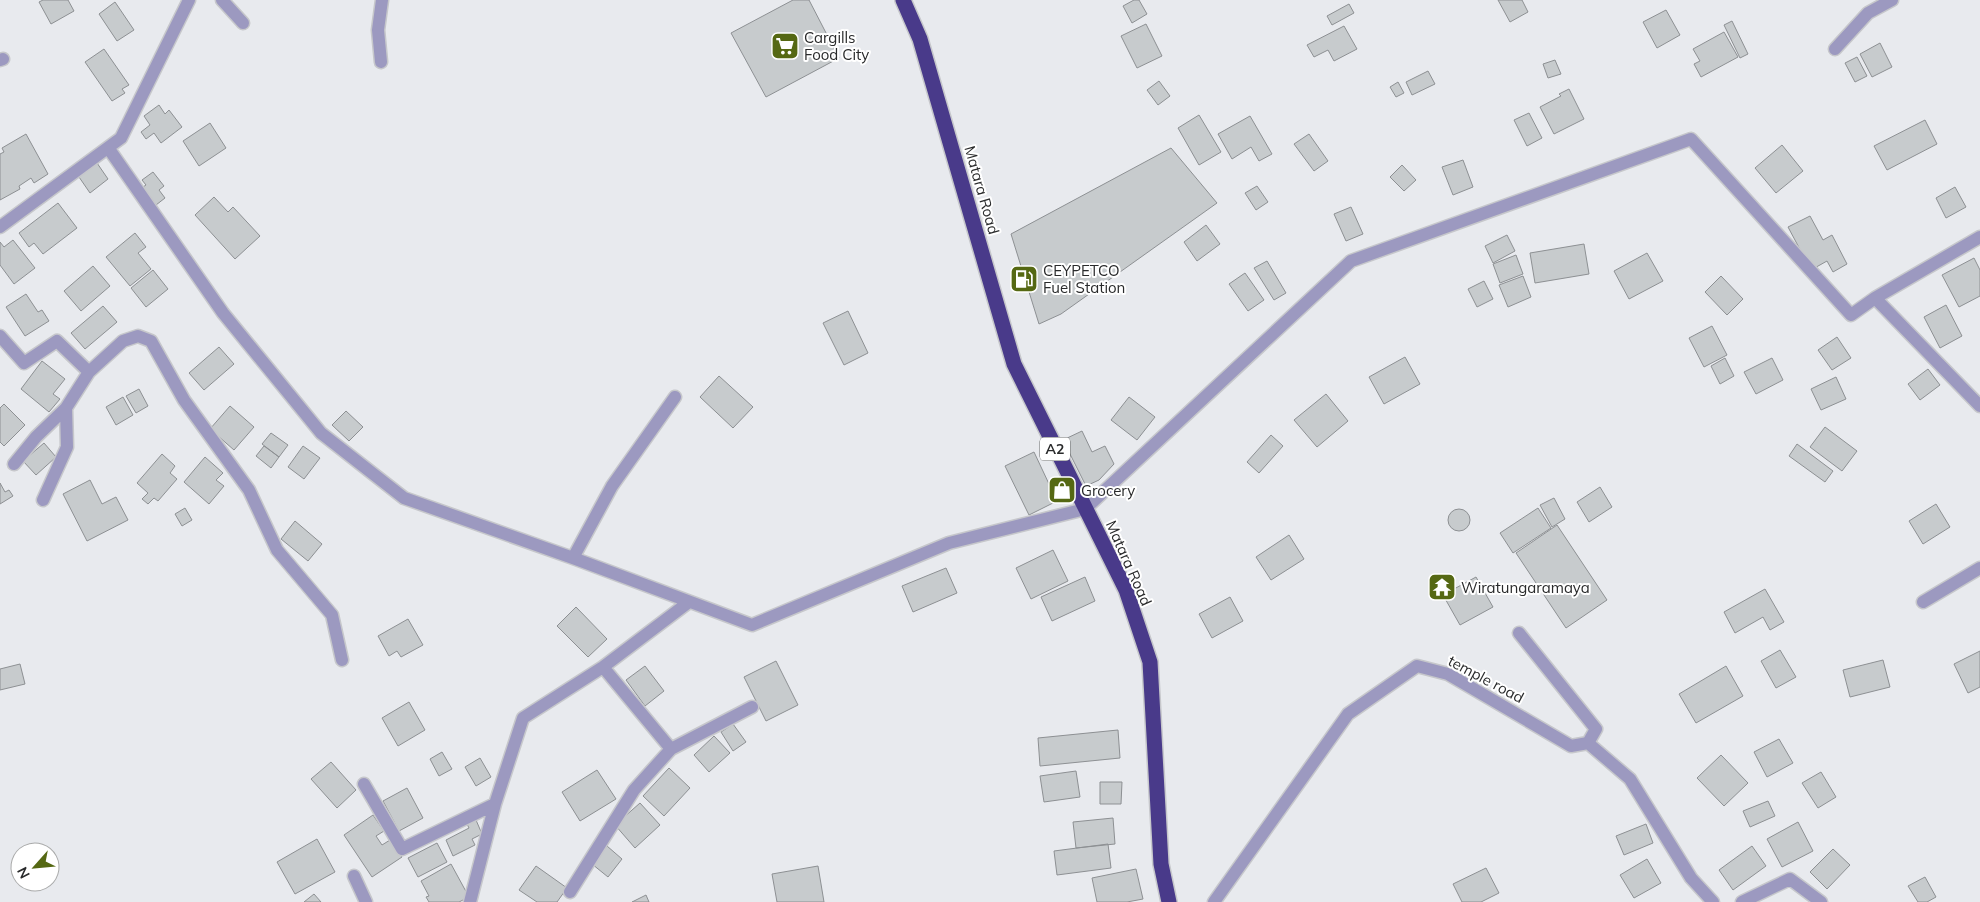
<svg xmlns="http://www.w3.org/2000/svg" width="1980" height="902" font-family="Mulish,sans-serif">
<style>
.building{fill:#c7cbcd;stroke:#8d9093}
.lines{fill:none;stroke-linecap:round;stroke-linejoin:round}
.minor-casing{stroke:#c6c7cb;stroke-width:15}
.highway-casing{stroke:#c6c7cb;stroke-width:18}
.minor{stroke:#9c99c0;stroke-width:12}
.highway{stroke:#493a8a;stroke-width:15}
.labels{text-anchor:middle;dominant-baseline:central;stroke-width:4;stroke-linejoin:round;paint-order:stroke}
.shield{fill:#fff;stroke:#696a6b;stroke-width:1}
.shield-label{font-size:14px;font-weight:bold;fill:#292a2b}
.poi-label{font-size:15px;fill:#292a2b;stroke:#fff;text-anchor:start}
.street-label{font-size:15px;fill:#292a2b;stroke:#fff}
</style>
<rect width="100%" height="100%" fill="#e8eaee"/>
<path class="building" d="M43 0H68L74 11 51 24 39 2Z
M793 0H809L839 58 766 97 731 33Z
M1134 0H1139L1147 14 1132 23 1123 6Z
M1498 0H1522L1528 12 1510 22Z
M115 2 134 30 117 41 99 14Z
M1349 4 1354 13 1332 25 1327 16Z
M1666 10 1680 35 1657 48 1643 22Z
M1732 21 1748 54 1740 58 1724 25Z
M1146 24 1162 56 1137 68 1121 36Z
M1344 26 1357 49 1334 61 1328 50 1314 57 1307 45Z
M1724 32 1738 57 1701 77 1694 64 1700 61 1693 49Z
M1880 43 1892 67 1872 77 1860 54Z
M104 49 129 85 122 89 125 93 112 101 85 62Z
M1857 57 1867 76 1855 82 1845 63Z
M1555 60 1561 74 1548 78 1543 64Z
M1428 71 1435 84 1412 95 1406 82Z
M1159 81 1170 96 1158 105 1147 90Z
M1398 82 1404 93 1396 97 1390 87Z
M1569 89 1584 119 1554 134 1540 107 1561 96 1559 94Z
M159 105 165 114 169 110 182 127 161 143 154 133 146 139 141 132 150 125 144 116Z
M1529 113 1542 138 1527 146 1514 120Z
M1199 115 1221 152 1199 165 1178 128Z
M1250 116 1272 154 1259 161 1251 147 1232 159 1218 134Z
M1925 120 1937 144 1887 170 1874 146Z
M210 123 226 148 199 166 183 141Z
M26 134 48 174 34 183 31 178 19 186 20 189 0 200V154L4 152 2 148Z
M1309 134 1328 161 1314 171 1294 144Z
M1782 145 1803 171 1776 193 1755 168Z
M1171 148 1217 203 1061 314 1039 324 1011 234Z
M1463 160 1473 187 1453 195 1442 167Z
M97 163 108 179 90 193 79 177Z
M1402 165 1416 180 1404 191 1390 177Z
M153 172 164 186 159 190 165 198 156 205 143 187 146 185 142 180Z
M1257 186 1268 202 1256 210 1245 193Z
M1955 187 1966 207 1946 218 1936 198Z
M214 197 228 212 233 207 260 236 235 259 195 215Z
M58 203 77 228 43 254 34 243 29 247 19 233Z
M1351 207 1363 234 1346 241 1334 214Z
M1810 216 1823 240 1832 235 1847 264 1833 272 1827 261 1811 270 1788 227Z
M1206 225 1220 244 1197 261 1184 242Z
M135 233 146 247 138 253 151 269 130 286 106 257Z
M1507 235 1515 251 1493 263 1485 246Z
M13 240 35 268 14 284 0 265V242L4 247Z
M1584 244 1589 274 1535 283 1530 253Z
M1647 253 1663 281 1629 299 1614 271Z
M1516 255 1523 274 1500 283 1493 264Z
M1974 258 1980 270V296L1959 307 1942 275Z
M1267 261 1286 293 1274 300 1254 268Z
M93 266 110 286 81 311 64 291Z
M153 270 168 289 146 307 131 288Z
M1245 273 1264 300 1248 311 1229 284Z
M1523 276 1531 297 1508 307 1499 285Z
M1721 276 1743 299 1727 315 1705 292Z
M1484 281 1493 299 1477 307 1468 289Z
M26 294 38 312 42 310 49 321 25 336 6 307Z
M1946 305 1962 336 1940 348 1924 317Z
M103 306 117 322 85 349 71 333Z
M848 311 868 353 844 365 823 323Z
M1712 326 1727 355 1704 367 1689 338Z
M1837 337 1851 358 1832 370 1818 350Z
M219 347 234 364 204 390 189 373Z
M1405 357 1420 384 1384 404 1369 377Z
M1725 358 1734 376 1720 384 1711 366Z
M1772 358 1783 380 1756 394 1744 372Z
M42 361 65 379 53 394 60 399 49 412 21 389Z
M1928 369 1940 385 1920 400 1908 384Z
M719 376 753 407 733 428 700 397Z
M1836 377 1846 399 1821 410 1811 389Z
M139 389 148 406 136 413 126 396Z
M1326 394 1348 421 1317 447 1294 420Z
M123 397 133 415 116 425 106 407Z
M1129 397 1155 417 1137 440 1111 420Z
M4 404 25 425 4 446 0 442V408Z
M230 406 254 427 234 450 210 429Z
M346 411 363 427 349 441 332 425Z
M1825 427 1857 451 1842 471 1810 447Z
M1082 431 1092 452 1105 446 1114 464 1099 480 1086 486 1063 440Z
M271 433 288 445 279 457 262 444Z
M1271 435 1283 446 1259 473 1247 462Z
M44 443 56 457 36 475 23 461Z
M1797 444 1833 471 1825 482 1789 456Z
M264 446 279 457 271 468 256 456Z
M303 446 320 458 304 479 288 467Z
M1034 452 1057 501 1029 515 1005 466Z
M162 454 175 466 170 473 177 479 158 501 154 498 148 504 142 499 148 493 137 483Z
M205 457 223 473 216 480 224 486 209 504 184 482Z
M90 480 102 504 116 497 128 520 87 541 63 494Z
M0 483 5 492 9 490 13 496 0 504Z
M1600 487 1612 507 1589 522 1577 502Z
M1554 498 1565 519 1552 527 1540 505Z
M1936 504 1950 527 1923 544 1909 521Z
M185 508 192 520 182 526 175 514Z
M1538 508 1551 528 1513 553 1500 533Z
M1448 520a11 11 0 1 1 22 0a11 11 0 1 1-22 0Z
M295 521 322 544 308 561 281 539Z
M1557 525 1607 600 1566 628 1516 553Z
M1289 535 1304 559 1271 580 1256 557Z
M1053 550 1068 581 1031 599 1016 568Z
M946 568 957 593 913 612 902 586Z
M1085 577 1095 601 1052 621 1041 597Z
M1476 577 1493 607 1460 625 1443 595Z
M1765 589 1784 622 1770 630 1763 617 1735 633 1724 612Z
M1230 597 1243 621 1212 638 1199 614Z
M576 607 607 639 588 657 557 626Z
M408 619 423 645 401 657 397 651 389 656 378 636Z
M1780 650 1796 677 1776 688 1761 661Z
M1980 651V687L1968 693 1954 664Z
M1883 660 1890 687 1850 697 1843 670Z
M776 661 798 705 766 721 744 677Z
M20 664 25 684 0 690V669Z
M645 666 664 691 645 706 626 680Z
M1726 666 1743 696 1696 723 1679 694Z
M409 702 425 730 398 746 382 718Z
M733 724 746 742 733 751 721 732Z
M1118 730 1120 758 1040 766 1038 738Z
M714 736 730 753 709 772 694 755Z
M1779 739 1793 763 1767 777 1754 752Z
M442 752 452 769 439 776 430 759Z
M1721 755 1748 783 1724 806 1697 778Z
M480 758 491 777 476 786 465 767Z
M331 762 356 790 337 808 311 779Z
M669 768 690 788 664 816 643 796Z
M597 770 616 799 580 821 562 792Z
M1076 771 1080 797 1044 802 1040 776Z
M1821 772 1836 797 1818 808 1802 783Z
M1100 782H1122L1121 804H1100Z
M407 788 423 818 399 831 383 801Z
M1768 801 1775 816 1750 827 1743 811Z
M640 803 660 825 635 848 615 825Z
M373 815 384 831 376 836 382 845 390 840 402 857 372 877 344 835Z
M1113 818 1115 844 1076 848 1073 822Z
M476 820 482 834 472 839 475 845 453 856 446 840 469 828 467 824Z
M1798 822 1813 851 1782 867 1767 839Z
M1646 824 1653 843 1624 855 1616 836Z
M317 839 335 872 295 894 277 862Z
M437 843 447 862 418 877 408 858Z
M1108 844 1111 868 1057 875 1054 851Z
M607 846 622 859 608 877 592 864Z
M1752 846 1766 866 1733 890 1719 870Z
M1833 849 1850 865 1827 889 1810 872Z
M1647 859 1661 883 1634 898 1620 875Z
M451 864 469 897 459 902H429L426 897 429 896 421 881Z
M536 866 567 888 557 902H537L519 890Z
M818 866 824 902H777L772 874Z
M1486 868 1499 893 1481 902H1462L1453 884Z
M1136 869 1143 899 1127 902H1097L1092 878Z
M1925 877 1936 897 1927 902H1918L1908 886Z
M314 894 321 902H304Z
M646 895 649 902H632Z"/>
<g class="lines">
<defs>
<path id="minor" d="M222 0 243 23
M1835 49 1868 13 1892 0
M0 60 3 59
M381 62 378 30 382 0
M109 149 223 313 321 433 404 498 573 558 752 625 949 543 1085 509 1351 261 1691 139 1851 315 1875 298 1980 406
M0 227 121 138 189 0
M1875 298 1980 237
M0 336 24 363 57 341 89 372 123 341 138 336 151 341 184 400 249 490 277 550 332 615 342 660
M14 464 36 437 66 408
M43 500 67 447 66 408 89 372
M573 558 612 486 675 397
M1923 602 1980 568
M1588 743 1630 779 1691 878 1713 902
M671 749 752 707
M364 784 402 849 495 804
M354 876 366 902
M570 892 634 790 671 749 603 667
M470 902 495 804 523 718 603 667 689 602
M1214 902 1348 714 1417 666 1448 674 1571 746 1588 743 1596 729 1519 633
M1742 902 1790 879 1821 902"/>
<path id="highway" d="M903 0 920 39 1014 364 1126 590 1150 662 1161 864 1169 902"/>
</defs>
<use href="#minor" class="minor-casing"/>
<use href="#highway" class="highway-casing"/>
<use href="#minor" class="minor"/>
<use href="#highway" class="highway"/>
</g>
<defs>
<symbol id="supermarket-square" viewBox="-11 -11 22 22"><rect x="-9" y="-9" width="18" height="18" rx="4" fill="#556813" stroke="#fff"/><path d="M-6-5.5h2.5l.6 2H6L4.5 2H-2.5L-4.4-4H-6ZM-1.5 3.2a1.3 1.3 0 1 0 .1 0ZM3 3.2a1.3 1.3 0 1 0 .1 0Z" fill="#fff"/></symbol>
<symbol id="fuel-square" viewBox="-11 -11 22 22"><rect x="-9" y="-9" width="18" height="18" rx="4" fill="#556813" stroke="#fff"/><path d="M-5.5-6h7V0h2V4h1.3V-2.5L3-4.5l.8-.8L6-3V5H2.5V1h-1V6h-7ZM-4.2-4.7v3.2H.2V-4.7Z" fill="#fff"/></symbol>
<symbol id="shop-square" viewBox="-11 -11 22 22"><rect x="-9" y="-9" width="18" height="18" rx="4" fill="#556813" stroke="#fff"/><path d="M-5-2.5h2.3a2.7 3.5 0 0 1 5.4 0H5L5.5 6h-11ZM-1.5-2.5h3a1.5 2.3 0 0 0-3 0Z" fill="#fff"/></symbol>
<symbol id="temple-square" viewBox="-11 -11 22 22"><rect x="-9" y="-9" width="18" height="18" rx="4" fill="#556813" stroke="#fff"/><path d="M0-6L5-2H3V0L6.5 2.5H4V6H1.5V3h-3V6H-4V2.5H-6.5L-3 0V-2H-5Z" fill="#fff"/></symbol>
</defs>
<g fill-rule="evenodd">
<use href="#supermarket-square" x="769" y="30" width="32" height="32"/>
<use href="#fuel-square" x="1008" y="263" width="32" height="32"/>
<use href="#shop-square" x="1046" y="474" width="32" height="32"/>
<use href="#temple-square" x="1426" y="571" width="32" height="32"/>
</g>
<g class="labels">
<rect class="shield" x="1040" y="437.5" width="30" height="23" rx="4"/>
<g class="shield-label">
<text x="1055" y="449">A2</text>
</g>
<g class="poi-label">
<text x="804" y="37">Cargills<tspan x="804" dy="17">Food City</tspan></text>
<text x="1043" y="270">CEYPETCO<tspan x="1043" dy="17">Fuel Station</tspan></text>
<text x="1081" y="490">Grocery</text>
<text x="1461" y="587">Wiratungaramaya</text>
</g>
<g class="street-label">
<text transform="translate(982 190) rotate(74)">Matara Road</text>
<text transform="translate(1129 563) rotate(66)">Matara Road</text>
<text transform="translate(1486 679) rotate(28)">temple road</text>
</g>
</g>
<g transform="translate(35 867) rotate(243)"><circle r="24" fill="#ffffff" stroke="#a9aaaa"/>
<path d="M0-4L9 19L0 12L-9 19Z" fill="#556813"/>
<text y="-8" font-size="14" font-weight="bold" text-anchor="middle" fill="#292a2b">N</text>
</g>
</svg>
